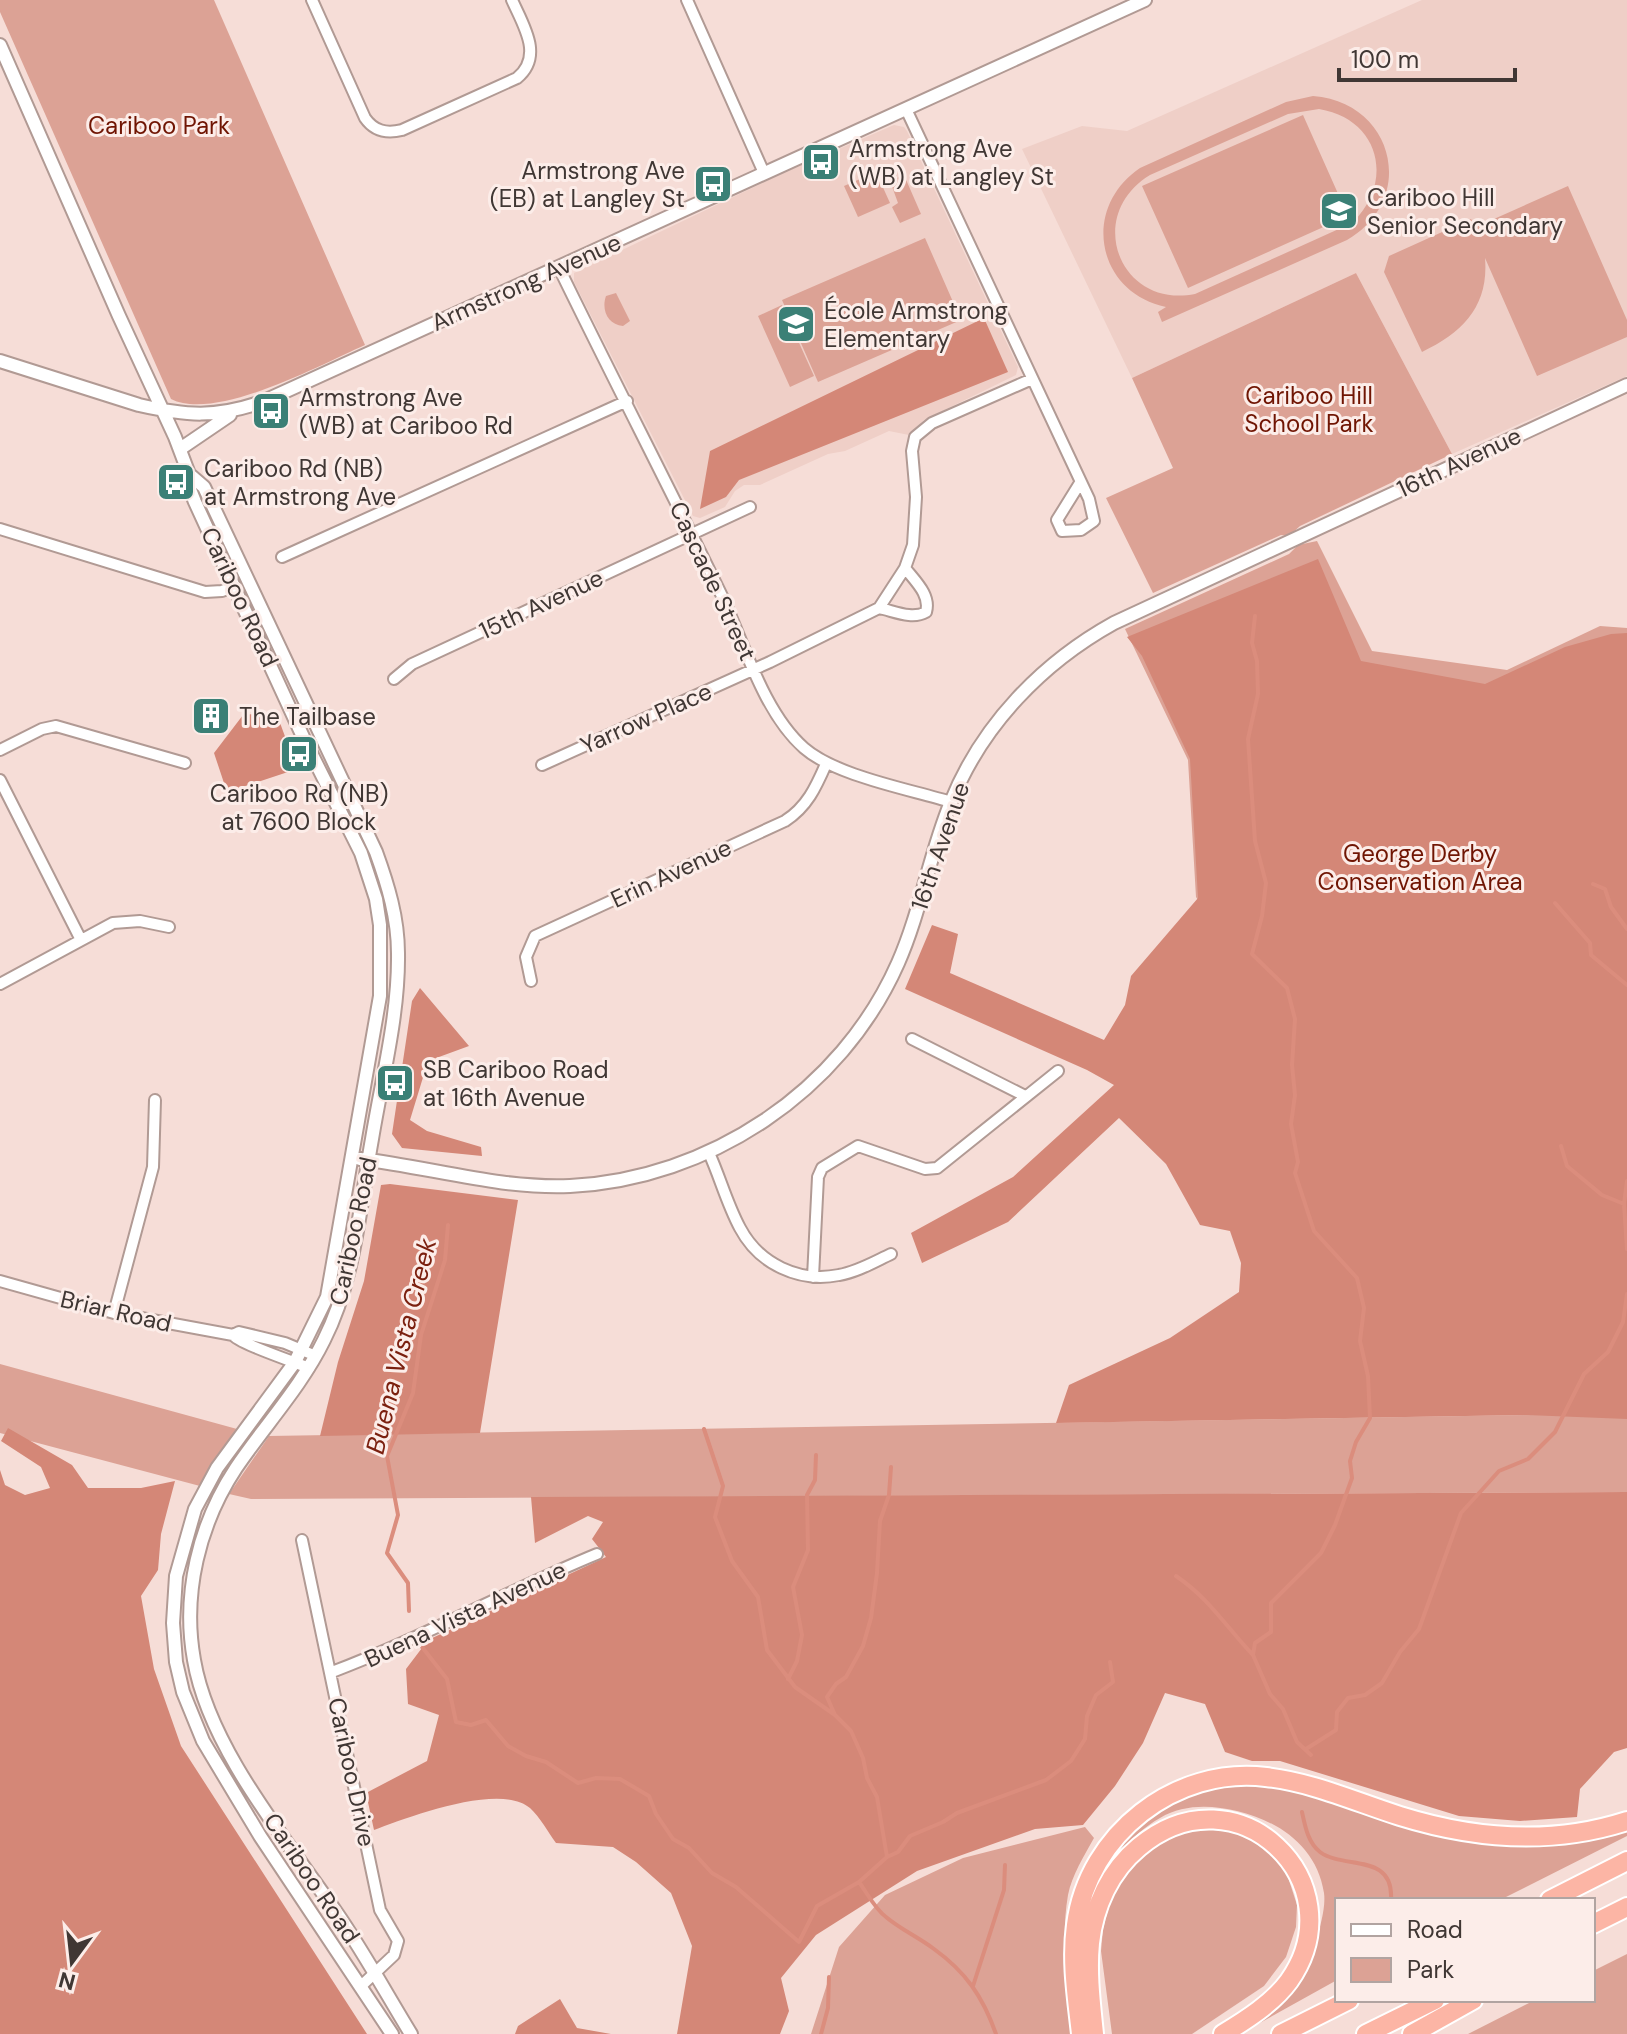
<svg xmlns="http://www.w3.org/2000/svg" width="1627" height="2034" font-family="'DM Sans',sans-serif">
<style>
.built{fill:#efcfc7}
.green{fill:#dca295;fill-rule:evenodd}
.forest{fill:#d48777}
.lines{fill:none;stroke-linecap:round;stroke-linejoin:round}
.stream{stroke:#db8d7d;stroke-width:4}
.minor-casing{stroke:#b19a94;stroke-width:14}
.tertiary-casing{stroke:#b19a94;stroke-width:16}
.motorway-casing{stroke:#fff;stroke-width:22}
.minor{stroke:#fff;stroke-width:10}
.tertiary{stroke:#fff;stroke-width:12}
.motorway{stroke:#fcb5a5;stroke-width:18}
.labels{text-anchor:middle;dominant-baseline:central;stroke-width:6;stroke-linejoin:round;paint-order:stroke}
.park-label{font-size:24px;fill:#701503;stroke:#fcede9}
.poi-label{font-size:24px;fill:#403734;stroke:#fcede9;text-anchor:start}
.street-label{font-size:24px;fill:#403734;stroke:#fcede9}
.water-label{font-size:26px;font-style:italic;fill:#7b200f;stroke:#fcede9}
</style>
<rect width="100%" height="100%" fill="#f6ddd7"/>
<path class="built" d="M1422 0H1627V376L1452 454 1356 273 1132 378 1022 149 1082 126 1127 131Z
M894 125 904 127 907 131 1018 367 1016 375 924 420 909 435 889 431 845 451 828 454 760 485H744L735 491 725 507 700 518 693 516 574 282V273L781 174Z"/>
<path class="green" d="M0 0H214L365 345C322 364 216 422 171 399L0 12Z
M1313 96C1394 102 1418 199 1347 240L1162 322 1158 312 1166 307C1096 292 1081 208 1140 168L1286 102ZM1319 109C1380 119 1395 182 1352 223L1195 294C1119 309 1084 215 1150 175L1288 114Z
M1303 115 1348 216 1188 288 1142 186Z
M876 172 890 203 858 217 844 186Z
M904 175 921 214 900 223 892 207 898 203 890 181Z
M1568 186 1627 320V337L1537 376 1485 258C1489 305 1464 332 1422 352L1384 272 1389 256 1471 219 1476 227Z
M925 238 961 320 818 382 782 300Z
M1356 273 1452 454 1300 526 1289 536 1281 535 1153 593 1106 498 1173 468 1132 378Z
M616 293 630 321 623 326C608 325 601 310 606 296Z
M782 305 814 376 790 387 758 316Z
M1317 541 1372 651 1507 670 1600 626 1627 628V1492L251 1499 229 1494 269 1436 1527 1415 1196 897 1188 760 1125 629 1289 554 1298 545Z
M0 1364 237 1429 200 1486 0 1433Z
M1262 1781 1388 1816 1575 1841 1627 1830V1836L1500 1900H1337V1980L1258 2024C1265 2018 1275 2012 1282 2005 1298 1989 1310 1963 1316 1941 1320 1927 1326 1907 1324 1893 1317 1847 1279 1821 1237 1811 1211 1805 1184 1804 1160 1818 1130 1835 1109 1864 1092 1894L1102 1861 1135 1824 1198 1786Z
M1204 1825 1240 1831 1272 1853 1286 1871 1297 1905 1296 1927 1286 1957 1264 1986 1192 2034H1112L1101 1951 1103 1929 1112 1895 1131 1867 1156 1845 1172 1833Z
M1085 1827 1094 1838C1084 1856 1072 1875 1068 1895 1060 1941 1068 1989 1074 2034H811L839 1947 885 1895 963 1858Z
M1627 1954V2034H1468L1535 2000H1593V1971Z"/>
<path class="forest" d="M984 318 1008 372 739 480 726 497 700 509 710 451Z
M1318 559 1361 661 1485 684 1565 647 1611 634 1627 633V1419L1527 1415 1056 1423 1069 1385 1170 1338 1239 1292 1241 1263 1230 1231 1200 1225 1166 1164 1119 1118 1008 1222 922 1263 911 1233 1013 1177 1114 1085 1087 1070 905 989 932 925 958 934 950 973 1104 1040 1125 1005 1131 976 1198 898 1190 759 1142 656 1127 637Z
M276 712 297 769 227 792 214 753 243 715Z
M420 988 469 1046 428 1061 410 1120 427 1131 481 1147 482 1156 402 1148 392 1134 412 1001Z
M390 1184 518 1200 480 1433 320 1436 338 1362 364 1281 381 1185Z
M8 1428 72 1465 88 1488H141L175 1481 161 1534 158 1570 141 1596 154 1669 181 1746 367 2034H0V1470L5 1485 25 1495 50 1488 41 1467 1 1441Z
M1627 1492V1748L1614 1752 1580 1789 1577 1817 1520 1821 1459 1816 1280 1761H1252L1225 1752 1205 1704 1165 1693 1143 1743 1115 1786 1083 1825 1035 1829 917 1871 816 1935 781 1978 789 2011 780 2034H677L692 1946 671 1893 636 1862 613 1847 556 1843C548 1832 540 1817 530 1808 500 1782 406 1818 374 1830L366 1793 427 1761 439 1715 408 1704 406 1669 428 1640 606 1557 592 1539 603 1522 588 1516 535 1543 531 1497Z
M560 1999 577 2028 611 2034H515L518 2026Z"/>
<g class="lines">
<path class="stream" d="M1255 616 1252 643 1257 661 1258 694 1248 739 1255 841 1266 883 1262 916 1252 954 1287 988 1295 1019 1292 1065 1295 1095 1291 1124 1298 1162 1295 1173 1314 1231 1357 1278 1364 1308 1360 1341 1368 1376 1370 1418 1356 1442 1350 1461 1352 1478 1335 1525 1321 1553 1271 1603V1632L1255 1643 1253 1655 1270 1694 1283 1709 1297 1742 1311 1755
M1593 884 1605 889 1611 907 1627 929
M1555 903 1590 943 1591 955 1627 985
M1561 1146 1567 1166 1602 1195 1624 1204
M1627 1181 1624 1204 1627 1249
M1176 1576C1210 1599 1226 1627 1253 1655
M409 1611 408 1583 387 1553 398 1515 387 1456 413 1393 421 1335 445 1260 448 1225
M422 1647 447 1679 456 1722 471 1725 486 1720 508 1746 526 1756 546 1762 578 1783 596 1778 620 1779 649 1796 656 1814 673 1839 689 1848 712 1873 736 1887 799 1942 817 1906 859 1882 887 1857 877 1797 867 1778 863 1758 851 1731 835 1715 795 1687 767 1650 758 1597 732 1561 715 1517 723 1486 704 1429
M788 1679 797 1661 802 1635 793 1587 808 1550 807 1495 815 1480 816 1455
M835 1715 827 1697 836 1684 846 1677 863 1646 871 1618 877 1573 880 1521 889 1495 891 1467
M1306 1749 1336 1730 1337 1712 1348 1698 1365 1695 1382 1683 1400 1652 1419 1629 1461 1513 1499 1471 1528 1459 1555 1432 1584 1374 1608 1352 1623 1322 1627 1294
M1302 1812C1305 1826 1308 1843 1320 1852 1344 1870 1394 1852 1391 1900
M887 1857 898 1852 910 1836 943 1822 957 1813 1046 1780 1071 1761 1085 1739 1087 1716 1096 1695 1113 1682 1110 1662
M859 1882C867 1893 875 1909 886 1917 900 1929 918 1937 934 1949 966 1972 983 1997 996 2034
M973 1986 1004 1890 1005 1865
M821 2034 828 2008 829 1977"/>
<defs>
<path id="minor" d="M312 0 365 118C374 131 386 134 402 130L517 78C544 56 523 25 512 0
M687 0 764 173
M906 109 1089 499 1094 521 1081 530 1062 531 1057 520 1080 483
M559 268C612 377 668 485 721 594 744 642 763 712 804 748 836 776 909 789 951 802
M0 529 205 592 222 591 235 586
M282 557 627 401
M879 608C894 611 912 620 926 612 931 595 915 581 905 568
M394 679 412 664 750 507
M0 750 42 729 56 726 185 763
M542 765 770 662 879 608 905 568 913 545 916 497 912 451 915 437 932 423 1032 379
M0 780 81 940
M531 981 526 957 535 936 785 821C807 807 816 787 826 764
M0 984 113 923 140 921 169 927
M912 1039 1025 1096
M709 1153C720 1177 727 1204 740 1228 759 1264 799 1283 839 1275 857 1272 874 1262 891 1254
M813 1277 818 1177 822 1168 858 1146 925 1169 937 1168 1058 1071
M0 1281 114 1313 233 1335 239 1332 285 1343 316 1356
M114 1313 153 1167 155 1100
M233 1335C238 1343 295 1362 309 1368
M302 1540 380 1910 398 1941 394 1955 361 1986
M332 1672C422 1638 507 1591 597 1554"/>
<path id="tertiary" d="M0 45 119 316 175 437 189 474V487L195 502 304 739 361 853 376 899 380 925V996L327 1297 295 1362 217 1468 195 1509 176 1576 173 1623 176 1662 183 1692 203 1741 260 1836 392 2034
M0 361 139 405C187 416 215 418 262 402L1145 0
M180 449 230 415
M189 474 204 487 376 852C388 885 398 918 398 953 399 1015 382 1078 372 1139 360 1205 355 1279 324 1340 301 1387 265 1425 236 1468 199 1524 182 1594 194 1660 209 1748 286 1839 336 1912 363 1951 386 1993 411 2034
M360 1159C430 1167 499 1189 570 1186 709 1179 841 1092 898 963 921 911 929 855 951 802 982 725 1042 663 1114 623L1627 385"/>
<path id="motorway" d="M1550 1900 1627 1861
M1593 1924 1627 1907
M1081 2034C1077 1998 1071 1961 1076 1925 1088 1834 1175 1766 1266 1777 1312 1782 1356 1802 1400 1816 1474 1839 1553 1845 1627 1821
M1094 2034C1091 2004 1087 1973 1090 1943 1094 1906 1110 1871 1139 1847 1237 1765 1358 1883 1289 1981 1273 2003 1246 2020 1223 2034
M1281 2034 1349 2000
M1366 2034 1435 2000
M1412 2034 1473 2000"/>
</defs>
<use href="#minor" class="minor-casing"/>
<use href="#tertiary" class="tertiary-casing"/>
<use href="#motorway" class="motorway-casing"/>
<use href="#minor" class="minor"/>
<use href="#tertiary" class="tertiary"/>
<use href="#motorway" class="motorway"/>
</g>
<defs>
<symbol id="bus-square" viewBox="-11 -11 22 22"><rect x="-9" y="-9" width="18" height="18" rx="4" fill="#3b8076" stroke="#fcede9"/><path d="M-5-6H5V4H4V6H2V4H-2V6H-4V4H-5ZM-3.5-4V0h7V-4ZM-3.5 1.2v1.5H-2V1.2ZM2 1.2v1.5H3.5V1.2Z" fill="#fff"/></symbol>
<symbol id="school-square" viewBox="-11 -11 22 22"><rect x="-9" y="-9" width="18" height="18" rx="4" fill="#3b8076" stroke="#fcede9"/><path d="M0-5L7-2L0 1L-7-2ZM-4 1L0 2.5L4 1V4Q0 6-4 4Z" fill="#fff"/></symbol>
<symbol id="building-square" viewBox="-11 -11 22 22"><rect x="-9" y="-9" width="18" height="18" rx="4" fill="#3b8076" stroke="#fcede9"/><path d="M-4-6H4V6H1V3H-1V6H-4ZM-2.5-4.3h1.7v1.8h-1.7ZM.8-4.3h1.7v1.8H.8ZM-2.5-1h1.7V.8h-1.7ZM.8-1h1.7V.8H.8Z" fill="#fff"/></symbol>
</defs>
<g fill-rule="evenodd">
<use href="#bus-square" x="799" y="140" width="44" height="44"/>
<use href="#bus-square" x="691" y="162" width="44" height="44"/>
<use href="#school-square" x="1317" y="189" width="44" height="44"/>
<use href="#school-square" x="774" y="302" width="44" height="44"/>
<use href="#bus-square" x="249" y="389" width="44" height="44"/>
<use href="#bus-square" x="154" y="460" width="44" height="44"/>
<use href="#building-square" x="189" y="694" width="44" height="44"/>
<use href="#bus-square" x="277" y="732" width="44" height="44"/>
<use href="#bus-square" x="373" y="1061" width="44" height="44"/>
</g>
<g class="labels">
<g class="park-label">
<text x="159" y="125">Cariboo Park</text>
<text x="1309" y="395">Cariboo Hill<tspan x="1309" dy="28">School Park</tspan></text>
<text x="1420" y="853">George Derby<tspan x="1420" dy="28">Conservation Area</tspan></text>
</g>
<g class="poi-label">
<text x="849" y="148">Armstrong Ave<tspan x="849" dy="28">(WB) at Langley St</tspan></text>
<text x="685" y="170" text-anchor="end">Armstrong Ave<tspan x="685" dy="28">(EB) at Langley St</tspan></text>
<text x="1367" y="197">Cariboo Hill<tspan x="1367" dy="28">Senior Secondary</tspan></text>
<text x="824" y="310">École Armstrong<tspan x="824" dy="28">Elementary</tspan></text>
<text x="299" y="397">Armstrong Ave<tspan x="299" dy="28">(WB) at Cariboo Rd</tspan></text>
<text x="204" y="468">Cariboo Rd (NB)<tspan x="204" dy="28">at Armstrong Ave</tspan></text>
<text x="239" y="716">The Tailbase</text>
<text x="299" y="793" text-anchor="middle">Cariboo Rd (NB)<tspan x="299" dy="28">at 7600 Block</tspan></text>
<text x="423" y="1069">SB Cariboo Road<tspan x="423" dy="28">at 16th Avenue</tspan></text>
</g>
<g class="street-label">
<text transform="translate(526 282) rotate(-24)">Armstrong Avenue</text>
<text transform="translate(1459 462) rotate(-25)">16th Avenue</text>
<text transform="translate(713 581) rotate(65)">Cascade Street</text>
<text transform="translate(240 597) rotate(65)">Cariboo Road</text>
<text transform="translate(541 604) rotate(-25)">15th Avenue</text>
<text transform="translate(646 718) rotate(-24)">Yarrow Place</text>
<text transform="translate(940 846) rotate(-71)">16th Avenue</text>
<text transform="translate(671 873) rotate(-25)">Erin Avenue</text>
<text transform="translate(353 1231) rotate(-78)">Cariboo Road</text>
<text transform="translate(116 1311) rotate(13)">Briar Road</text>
<text transform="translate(465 1614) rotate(-25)">Buena Vista Avenue</text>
<text transform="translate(352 1772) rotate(78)">Cariboo Drive</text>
<text transform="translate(312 1878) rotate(56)">Cariboo Road</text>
</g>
<g class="water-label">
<text transform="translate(401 1346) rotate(-76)">Buena Vista Creek</text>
</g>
</g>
<rect x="1335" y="1898" width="260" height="104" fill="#fcede9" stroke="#b1a4a1" stroke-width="2"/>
<rect x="1351" y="1924" width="40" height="12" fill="#ffffff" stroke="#b1a4a1" stroke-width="2"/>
<text x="1407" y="1938" font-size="24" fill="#403734">Road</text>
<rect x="1351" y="1958" width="40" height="24" fill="#dca295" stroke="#b1a4a1" stroke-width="2"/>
<text x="1407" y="1978" font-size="24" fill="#403734">Park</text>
<g transform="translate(72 1962) rotate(195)" stroke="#fcede9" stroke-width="6" paint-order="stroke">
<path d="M0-6L14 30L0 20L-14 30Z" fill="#403734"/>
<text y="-12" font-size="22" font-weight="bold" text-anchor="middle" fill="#403734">N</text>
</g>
<path d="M1339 68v12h176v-12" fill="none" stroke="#403734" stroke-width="4"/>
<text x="1351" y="68" font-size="24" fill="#403734" stroke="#fcede9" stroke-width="6" paint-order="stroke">100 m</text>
</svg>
